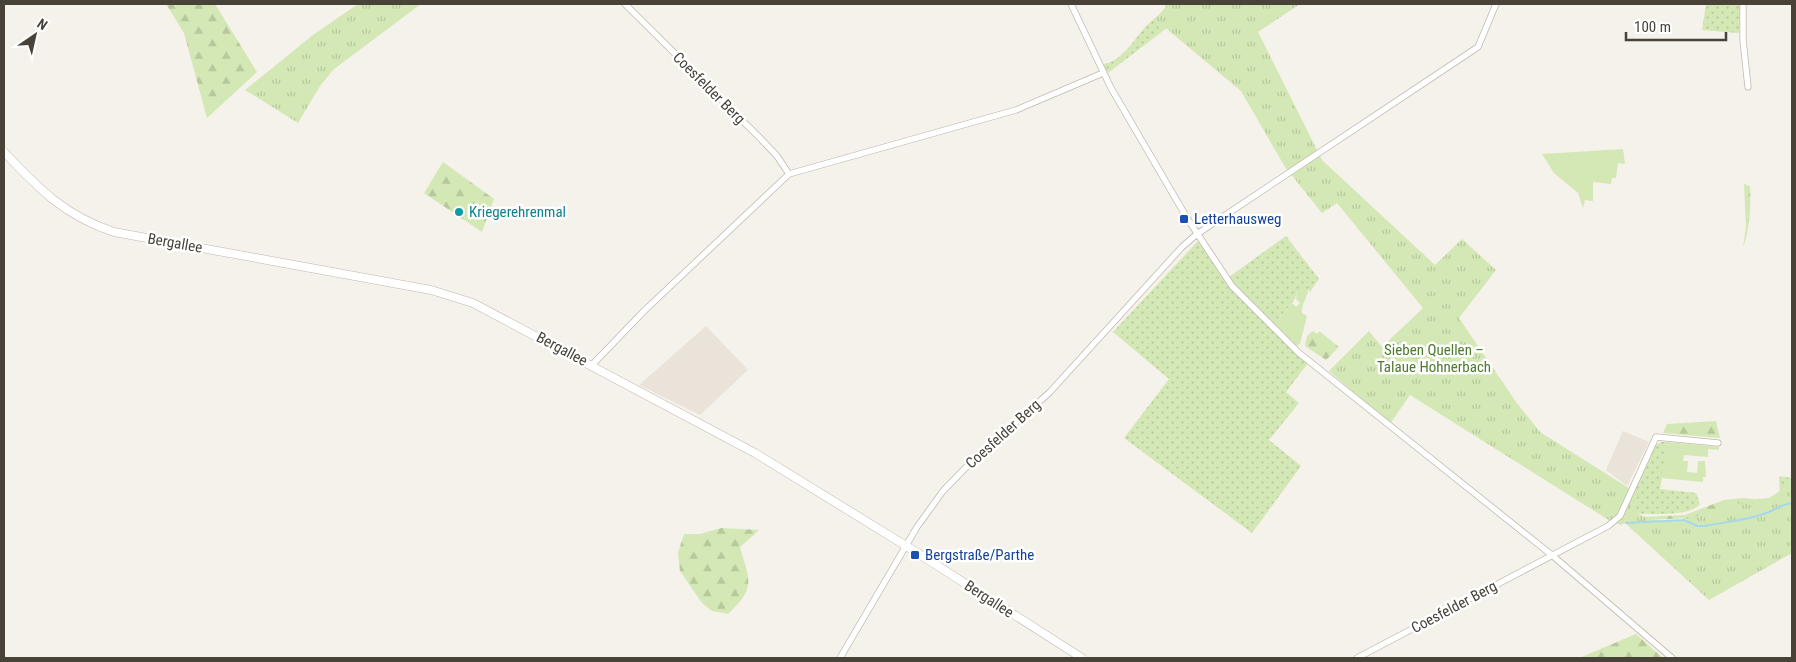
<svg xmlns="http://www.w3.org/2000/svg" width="1796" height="662" font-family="'Roboto Condensed',sans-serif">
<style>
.residential{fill:#e9e3d9}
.grass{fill:url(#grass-dots)}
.forest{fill:url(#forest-firs)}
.park{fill:url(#park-tufts)}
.garden{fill:#d3e8b5}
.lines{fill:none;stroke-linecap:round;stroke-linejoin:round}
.stream{stroke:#a9d6ef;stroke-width:2}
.minor-casing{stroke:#c0b9ad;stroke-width:7}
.tertiary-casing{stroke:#c0b9ad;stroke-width:9}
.minor{stroke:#fff;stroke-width:5.5}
.tertiary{stroke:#fff;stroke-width:8}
.culture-dot{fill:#0f9aa8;stroke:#fff;stroke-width:2}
.transit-dot{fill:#1a4fb4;stroke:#fff;stroke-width:2}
.labels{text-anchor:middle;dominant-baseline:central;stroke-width:5;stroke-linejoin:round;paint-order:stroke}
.street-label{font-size:15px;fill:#494239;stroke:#fff}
.culture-label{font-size:15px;fill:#0d838f;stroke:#fff;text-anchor:start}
.transit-label{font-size:15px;fill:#164399;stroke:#fff;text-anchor:start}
.park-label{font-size:15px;fill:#4e7a2c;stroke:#fff}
</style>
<defs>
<pattern id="grass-dots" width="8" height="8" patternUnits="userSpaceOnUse" patternTransform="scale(1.25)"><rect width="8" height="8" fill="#d3e8b5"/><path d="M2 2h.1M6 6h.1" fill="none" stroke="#b7c89c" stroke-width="1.8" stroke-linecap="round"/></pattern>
<pattern id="forest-firs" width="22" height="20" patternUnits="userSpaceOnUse" patternTransform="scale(1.25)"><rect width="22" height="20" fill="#d3e8b5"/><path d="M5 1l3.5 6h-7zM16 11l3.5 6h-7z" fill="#b7c89c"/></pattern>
<pattern id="park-tufts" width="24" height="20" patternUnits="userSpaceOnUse" patternTransform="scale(1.25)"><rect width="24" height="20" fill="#d3e8b5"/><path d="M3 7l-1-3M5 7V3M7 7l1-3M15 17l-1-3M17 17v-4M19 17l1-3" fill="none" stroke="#b7c89c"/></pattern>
</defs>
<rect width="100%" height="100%" fill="#f5f1eb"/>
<path class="residential" d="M706 326 748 370 700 415 639 385Z
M1623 431 1649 442 1627 486 1606 470Z"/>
<path class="grass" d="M1166 4H1198L1108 73 1103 64C1120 63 1135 39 1145 27 1152 19 1164 14 1166 4Z
M1706 4H1740L1739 33 1702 30Z
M1286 236 1319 279 1310 292 1308 289 1297 292 1295 299 1274 324 1236 287 1229 277Z
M1198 241 1231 290 1308 363 1286 392 1299 403 1269 440 1301 466 1252 533 1124 438 1169 379 1113 332Z
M1661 442H1668L1660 489 1696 493 1700 504C1688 518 1648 513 1630 514V500L1655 446Z
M1779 476 1792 478V501L1697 524 1681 518C1706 515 1728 500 1754 503V499L1780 498Z"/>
<path class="forest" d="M166 4H215L257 72 207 118 184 33Z
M443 162 494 199 482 232 424 193Z
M1744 184 1750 186C1751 208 1750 227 1743 248L1746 226Z
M1313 331 1317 334 1319 331 1339 347 1326 360 1305 346 1307 336Z
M1716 421 1720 438 1663 433 1667 424Z
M1742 498 1754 499V503C1733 501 1719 510 1700 515 1681 520 1660 519 1640 520L1642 517 1685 515 1724 500Z
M721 528 759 530 740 547C749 580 757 587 728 614L712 611 702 603 680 571 678 553 684 534H700Z
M1636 634 1663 658H1579Z"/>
<path class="park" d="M358 4H421L334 69 320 86 298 123 245 90 313 35Z
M1170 4H1300L1258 32 1322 160 1435 265 1462 239 1496 270 1459 318 1516 402 1540 432 1638 494 1632 511C1671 532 1694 516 1733 505 1740 503 1748 505 1756 503 1770 500 1781 490 1792 481V553L1709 600 1625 523 1621 525 1607 519 1410 395 1390 424 1329 371 1369 331 1382 347 1423 308 1337 203 1322 213 1285 167 1241 91 1155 19Z"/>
<path class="garden" d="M1623 149 1625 164 1618 163 1616 178H1612L1611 184 1593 182V201L1585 200 1583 208 1578 193 1554 173 1542 154Z
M1308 289C1308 298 1301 303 1302 313L1307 316 1300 344 1296 346 1274 324 1292 303 1296 307 1300 303 1296 299 1297 292Z
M1668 442 1719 447V450L1708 449V457L1684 455 1683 461H1688L1687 472 1697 473 1698 461H1705L1706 477H1703V482L1661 478Z"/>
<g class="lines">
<path class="stream" d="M1626 523 1684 520 1697 526H1705C1724 522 1744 521 1763 514 1774 511 1782 504 1792 503"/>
<defs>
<path id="minor" d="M625 4 760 138 777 156 789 174
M1071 4 1111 88 1187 218 1232 286 1299 353 1553 556 1672 658
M1743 4V40L1748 87
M592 365 644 311 789 174 1016 110 1103 73
M840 658 917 527 943 491 976 457 1049 393 1182 247 1197 234 1478 47 1496 4
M1357 658 1608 526 1620 516 1656 437 1718 443"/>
<path id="tertiary" d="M4 152C39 189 65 216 114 232L431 290 473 303 755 453 916 552 1082 658"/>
</defs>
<use href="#minor" class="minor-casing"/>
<use href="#tertiary" class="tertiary-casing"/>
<use href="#minor" class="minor"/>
<use href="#tertiary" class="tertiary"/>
</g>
<circle class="culture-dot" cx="459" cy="212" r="5"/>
<g class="transit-dot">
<rect x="1179" y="214" width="10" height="10" rx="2.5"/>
<rect x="910" y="550" width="10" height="10" rx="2.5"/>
</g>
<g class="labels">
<g class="street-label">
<text transform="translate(709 88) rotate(45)">Coesfelder Berg</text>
<text transform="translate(175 243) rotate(10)">Bergallee</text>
<text transform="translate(562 349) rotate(28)">Bergallee</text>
<text transform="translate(1003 434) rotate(-42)">Coesfelder Berg</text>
<text transform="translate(989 599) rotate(33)">Bergallee</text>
<text transform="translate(1454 607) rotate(-28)">Coesfelder Berg</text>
</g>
<g class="culture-label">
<text x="469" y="212">Kriegerehrenmal</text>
</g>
<g class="transit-label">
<text x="1194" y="219">Letterhausweg</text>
<text x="925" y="555">Bergstraße/Parthe</text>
</g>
<g class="park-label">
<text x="1434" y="350">Sieben Quellen –<tspan x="1434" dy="17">Talaue Hohnerbach</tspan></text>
</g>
</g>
<rect width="1796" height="662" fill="none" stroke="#494239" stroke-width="10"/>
<g transform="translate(35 35) rotate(34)" stroke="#ffffff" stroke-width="4" paint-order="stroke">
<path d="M0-4L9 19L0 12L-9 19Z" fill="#494239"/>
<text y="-8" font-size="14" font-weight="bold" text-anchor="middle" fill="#494239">N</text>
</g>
<path d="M1626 32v8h100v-8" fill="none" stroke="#494239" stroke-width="2.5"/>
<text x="1634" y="32" font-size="15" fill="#494239" stroke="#ffffff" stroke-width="4" paint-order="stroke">100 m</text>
</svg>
